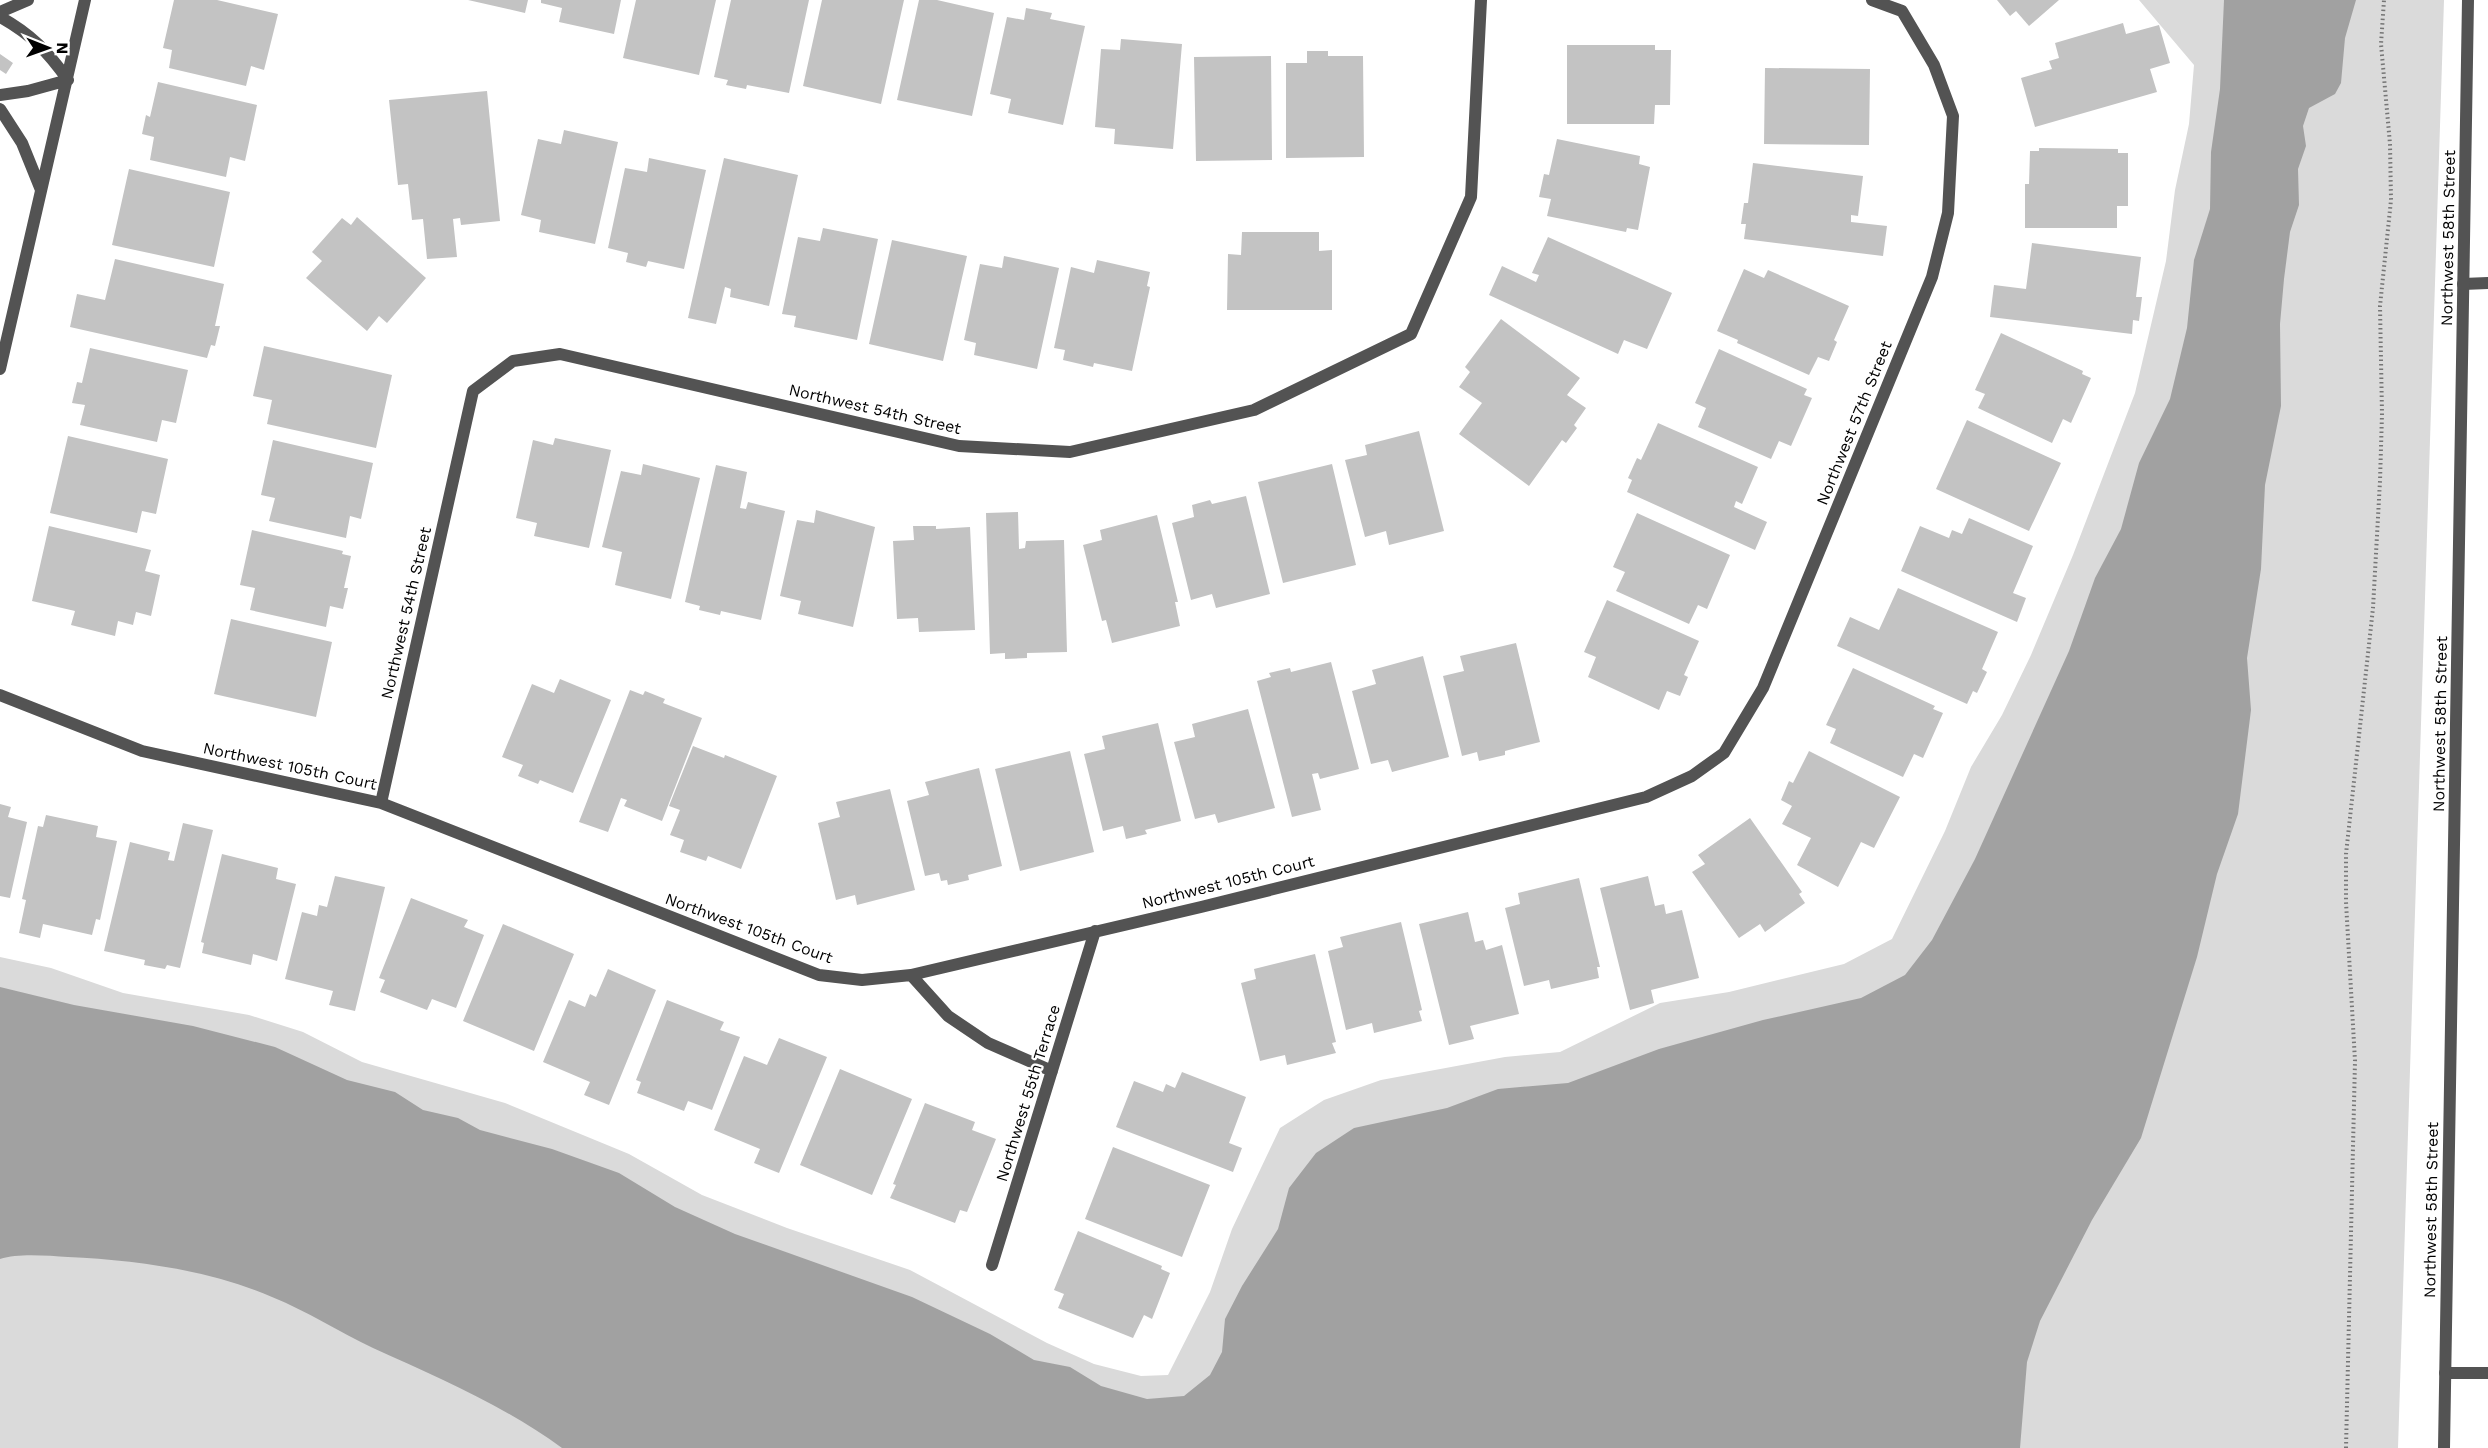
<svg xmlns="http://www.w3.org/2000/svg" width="2488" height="1448" font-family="'Work Sans',sans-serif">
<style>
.green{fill:#dadada}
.water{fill:#a1a1a1}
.building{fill:#c3c3c3}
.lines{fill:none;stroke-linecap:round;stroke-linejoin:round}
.path{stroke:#757575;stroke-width:4;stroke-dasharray:1.5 3;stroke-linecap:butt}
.service{stroke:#535353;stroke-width:12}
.minor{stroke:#535353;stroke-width:12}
.tertiary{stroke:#535353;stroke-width:12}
.labels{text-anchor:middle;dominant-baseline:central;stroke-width:4.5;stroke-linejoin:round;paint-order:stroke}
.street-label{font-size:16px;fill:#000;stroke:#fff}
</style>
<rect width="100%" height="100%" fill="#fff"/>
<path class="green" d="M2139 0H2444L2398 1448H0V957L51 968 123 993 249 1015 303 1032 362 1062 505 1103 629 1154 702 1195 787 1228 910 1270 1047 1343 1094 1364 1141 1376 1168 1375 1210 1292 1232 1229 1280 1128 1324 1100 1381 1080 1505 1057 1560 1052 1660 1003 1729 992 1844 964 1892 939 1945 831 1971 767 2002 715 2031 655 2073 555 2135 393 2166 261 2175 190 2189 124 2194 65Z"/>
<path class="water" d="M2224 0H2356L2345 38 2341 83 2335 94 2309 108 2303 126 2306 146 2298 169 2299 205 2290 232 2284 279 2280 324 2281 406 2265 485 2261 569 2247 658 2251 710 2238 814 2217 874 2197 957 2141 1138 2092 1220 2040 1321 2027 1362 2020 1448H562C503 1405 439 1378 373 1348 339 1332 307 1311 272 1297 210 1270 135 1260 68 1257 48 1256 19 1253 0 1259V987L74 1005 193 1026 275 1047 347 1080 395 1092 423 1110 458 1118 480 1130 552 1149 619 1173 675 1207 735 1234 912 1297 990 1334 1034 1360 1070 1367 1101 1386 1147 1399 1184 1396 1210 1375 1222 1352 1225 1319 1242 1286 1278 1229 1289 1188 1316 1153 1354 1128 1447 1108 1498 1089 1568 1083 1659 1049 1763 1020 1861 998 1905 975 1932 940 1975 859 2069 651 2095 578 2121 529 2139 463 2170 399 2187 328 2194 260 2210 209 2211 152 2220 89Z"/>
<path class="building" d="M174 0H217L278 14 264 70 251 66 246 86 169 68 172 50 163 48Z
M468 0H528L525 13Z
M541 0H621L614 34 559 22 562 8 541 3Z
M636 0H716L699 75 623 58Z
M731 0H809L789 93 747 85 746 89 726 85 728 80 714 77Z
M822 0H904L881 104 803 86Z
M919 0H937L994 13 972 116 897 100Z
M1997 0H2059L2029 26 2016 11 2010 16Z
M1026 8 1052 13 1050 19 1085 26 1063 125 1008 113 1011 99 990 94 1007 17 1024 20Z
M2123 23 2126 34 2159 25 2170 63 2150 69 2157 92 2035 127 2021 78 2052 69 2049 61 2059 58 2055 43Z
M1121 39 1182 44 1173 149 1114 144 1115 129 1095 127 1101 49 1120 50Z
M1567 45H1655V50H1671L1670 105H1655L1654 124H1567Z
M1307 51H1328V56H1363L1364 157 1286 158V63H1307Z
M0 54 13 63 6 74 0 70Z
M1271 56 1272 160 1196 161 1194 57Z
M1765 68 1870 69 1869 145 1764 144Z
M158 82 257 105 245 161 230 157 226 177 150 160 154 137 142 134 146 115 150 117Z
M487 91 500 221 461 225 460 218 453 219 457 257 427 259 423 219 412 220 408 184 398 185 389 100Z
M564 130 618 142 595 244 539 232 541 220 521 215 538 139 561 144Z
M1557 139 1640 156 1639 164 1650 167 1638 230 1627 228 1626 232 1547 216 1551 199 1539 197 1544 174 1549 175Z
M2039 148 2118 149V153H2128V206H2117V228H2025V184H2029L2030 151H2039Z
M649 158 706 170 684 269 648 261 646 267 626 262 628 253 608 248 625 168 647 172Z
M724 158 798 175 769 306 730 297 731 289 725 287 716 324 688 318Z
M1753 163 1863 176 1858 216 1851 215V222L1887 226 1883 256 1744 239 1746 224H1741L1744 203H1748Z
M129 169 230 192 214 267 112 245Z
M357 217 426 278 387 323 379 316 367 331 306 278 322 261 312 252 342 218 351 225Z
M823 228 878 239 857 340 794 327 796 316 782 314 798 237 820 241Z
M1242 232H1319V251L1332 250V310H1227L1228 254 1241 255Z
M1548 237 1672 293 1647 349 1624 340 1618 354 1489 295 1502 266 1536 282 1539 275 1532 273Z
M892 240 967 256 943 361 869 344Z
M2032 243 2141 257 2136 297H2142L2139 321 2133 320 2132 334 1990 317 1994 285 2026 289Z
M1004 256 1059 268 1037 369 974 355 976 343 964 340 980 264 1002 268Z
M115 259 224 284 215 326H220L215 346 211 345 207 358 70 327 77 294 105 300Z
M1097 260 1150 272 1147 286 1150 287 1132 371 1094 363 1093 367 1063 360 1065 350 1054 348 1071 267 1094 273Z
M1744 269 1764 278 1768 270 1849 306 1834 340 1837 342 1829 361 1818 357 1809 375 1737 343 1738 340 1717 331Z
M1501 319 1580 378 1567 395 1586 408 1574 425 1577 428 1566 443 1562 440 1529 486 1459 434 1482 403 1459 387 1470 372 1465 367Z
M2001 333 2083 371 2082 374 2091 378 2071 423 2063 419 2052 443 1978 408 1985 394 1975 390Z
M264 346 392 375 376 448 267 424 272 400 253 396Z
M90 348 188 370 176 423 162 420 157 442 80 425 85 405 72 403 77 382 82 383Z
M1719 349 1807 389 1804 395 1812 398 1791 446 1779 441 1771 459 1698 427 1706 408 1695 403Z
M1967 420 2061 463 2029 531 1936 489Z
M1658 423 1758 467 1742 504 1736 501 1734 507 1767 522 1755 550 1627 492 1632 480 1628 478 1637 458 1641 460Z
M1419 431 1444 531 1389 545 1386 531 1365 537 1345 460 1367 455 1365 445Z
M68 436 168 459 156 514 142 511 137 533 50 513Z
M555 438 611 450 589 548 534 536 537 523 516 518 533 440 553 445Z
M273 440 373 463 361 519 350 516 346 538 269 521 275 498 261 495Z
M643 464 700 478 671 599 615 585 622 552 602 547 621 471 641 475Z
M1332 464 1356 565 1283 583 1258 482Z
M716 465 747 472 740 508 746 509 748 502 785 511 761 620 721 611 720 615 699 610 700 606 685 602Z
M1246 496 1270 594 1216 608 1212 594 1191 600 1172 523 1194 517 1192 505 1210 500 1212 504Z
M816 510 875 527 853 627 798 614 801 601 780 596 797 520 814 523Z
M1018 512 1019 549 1025 548 1026 541 1064 540 1067 652 1027 653V658L1005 659V653L990 654 986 513Z
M1637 513 1730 555 1707 609 1698 605 1689 624 1616 591 1625 572 1613 567Z
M1157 515 1178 602H1175L1180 626 1112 643 1106 620 1102 621 1083 545 1102 540 1100 530Z
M1969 518 2033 546 2013 593 2026 598 2017 622 1901 571 1920 526 1949 538 1952 530 1962 534Z
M49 526 151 550 145 571 160 575 151 616 136 612 133 625 118 621 115 636 71 625 75 611 32 601Z
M913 526H936V529L970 527 975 630 919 632 918 618 897 619 893 541 914 540Z
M252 530 343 551 342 554 351 556 344 588H348L343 609 330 606 326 627 250 610 255 588 240 585Z
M1898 588 1998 632 1982 669 1987 672 1977 693 1973 691 1967 704 1837 646 1850 617 1879 630Z
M1607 600 1699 641 1684 675 1688 677 1680 696 1667 691 1659 710 1588 677 1596 657 1584 652Z
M231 619 332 642 316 717 214 694Z
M1516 643 1540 742 1505 751V755L1479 761 1477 752 1462 756 1443 676 1464 671 1460 656Z
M1423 656 1449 757 1392 772 1388 760 1371 764 1352 691 1376 684 1372 670Z
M1331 662 1359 769 1320 779 1318 773 1312 774 1321 810 1292 817 1257 681 1271 677 1269 673 1290 668 1291 672Z
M1853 668 1935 706 1933 709 1943 713 1923 758 1914 754 1903 777 1830 743 1836 729 1826 725Z
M560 679 611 700 573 793 540 780 538 784 518 776 523 765 502 757 532 684 554 693Z
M630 690 643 695 645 691 665 699 663 703 702 718 662 821 624 806 627 800 621 798 608 832 579 822Z
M1248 709 1275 808 1218 823 1215 814 1195 819 1174 742 1195 737 1192 724Z
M1158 723 1181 821 1145 830 1147 834 1126 839 1123 826 1103 831 1084 754 1105 749 1102 736Z
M693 746 724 758 725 755 777 776 741 869 708 856 706 861 680 852 684 840 670 835 680 810 669 806Z
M1070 751 1094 852 1020 871 995 769Z
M1809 751 1900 797 1874 848 1861 842 1838 887 1797 865 1811 838 1782 824 1792 806 1781 800 1789 781 1793 783Z
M979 768 1002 866 968 875 969 880 948 885 947 880 941 881 939 873 925 876 907 801 929 795 925 782Z
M890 789 915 890 857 905 855 895 836 900 818 823 840 817 836 802Z
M0 804 11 807 8 817 27 822 10 898 0 896Z
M46 815 98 826 96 837 117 841 100 920 96 919 92 935 43 924 40 938 19 933 26 900 22 899 38 826 43 827Z
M1750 818 1802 892 1799 894 1805 903 1765 932 1760 924 1739 938 1692 872 1705 864 1698 855Z
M183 823 213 830 180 968 167 965 165 969 144 965 145 960 104 951 130 842 170 852 168 860 174 861Z
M222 854 278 868 276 879 296 884 277 961 253 954 251 965 202 953 204 943 201 942Z
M335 876 385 887 355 1011 329 1005 333 991 285 979 302 912 317 916 319 905 327 907Z
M1648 876 1655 906 1664 904 1666 914 1682 910 1699 978 1651 990 1654 1003 1630 1010 1600 888Z
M1579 878 1600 967H1597L1599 978 1551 989 1549 980 1524 986 1505 908 1520 904 1518 893Z
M411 898 468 920 464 927 484 935 456 1008 432 999 427 1010 380 992 385 980 379 978Z
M1468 912 1475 942 1483 940 1486 950 1502 945 1519 1014 1470 1026 1474 1039 1449 1045 1419 924Z
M1401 922 1422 1010 1419 1011 1422 1021 1374 1033 1372 1023 1346 1030 1328 951 1343 947 1340 937Z
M503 924 574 954 534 1051 463 1021Z
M1315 954 1336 1042 1332 1043 1336 1053 1287 1065 1285 1055 1260 1061 1241 983 1256 979 1254 969Z
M608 969 656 990 609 1105 584 1095 590 1082 543 1062 569 1000 585 1007 590 994 596 997Z
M667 1000 724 1022 720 1030 740 1037 712 1110 688 1101 684 1111 637 1093 641 1082 636 1080Z
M779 1038 827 1057 779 1173 754 1163 760 1149 714 1130 744 1056 767 1065Z
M840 1069 912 1099 872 1195 800 1165Z
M1182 1072 1246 1097 1229 1143 1242 1148 1233 1172 1116 1127 1134 1081 1163 1092 1166 1084 1175 1088Z
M925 1103 975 1122 972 1130 996 1139 967 1212 960 1210 955 1223 890 1198 896 1185 893 1184Z
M1113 1147 1210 1185 1182 1257 1085 1219Z
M1078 1231 1162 1266 1161 1269 1170 1273 1152 1319 1144 1315 1133 1338 1058 1308 1064 1294 1054 1290Z"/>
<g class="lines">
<path class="path" d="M2346 1448 2355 1061 2346 902V854L2373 608 2380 481 2382 414 2380 306 2391 200 2390 144 2381 44 2384 0"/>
<path class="service" d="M2463 284 2488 283"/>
<path class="minor" d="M0 12 28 0
M0 17C31 34 48 52 68 80
M0 95 28 91 68 80
M0 109 22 143 41 190
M0 369 85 0
M0 695 142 751 381 803 819 975 862 980 911 975 1201 907 1646 797 1692 776 1724 753 1763 688 1932 277 1948 213 1953 116 1934 65 1902 11 1872 0
M381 803 473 391 513 361 560 354 959 446 1070 452 1254 410 1411 334 1471 197 1481 0
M911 975 948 1016 988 1043 1052 1071
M992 1265 1095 931
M2445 1373H2488"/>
<path class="tertiary" d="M2444 1448 2468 0"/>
</g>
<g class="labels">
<g class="street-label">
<text transform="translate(2448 238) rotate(-89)">Northwest 58th Street</text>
<text transform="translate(875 409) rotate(13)">Northwest 54th Street</text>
<text transform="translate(1854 423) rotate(-68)">Northwest 57th Street</text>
<text transform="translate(406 613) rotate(-77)">Northwest 54th Street</text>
<text transform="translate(2440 724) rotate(-89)">Northwest 58th Street</text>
<text transform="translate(290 766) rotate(12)">Northwest 105th Court</text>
<text transform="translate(1228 882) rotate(-14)">Northwest 105th Court</text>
<text transform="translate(749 928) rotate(20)">Northwest 105th Court</text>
<text transform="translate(1028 1093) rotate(-73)">Northwest 55th Terrace</text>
<text transform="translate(2431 1210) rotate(-89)">Northwest 58th Street</text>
</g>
</g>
<g transform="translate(48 48) rotate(91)" stroke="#ffffff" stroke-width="4.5" paint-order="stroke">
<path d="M0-4.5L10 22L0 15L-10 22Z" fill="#000000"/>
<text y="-9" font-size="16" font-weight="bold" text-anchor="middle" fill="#000000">N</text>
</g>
</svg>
